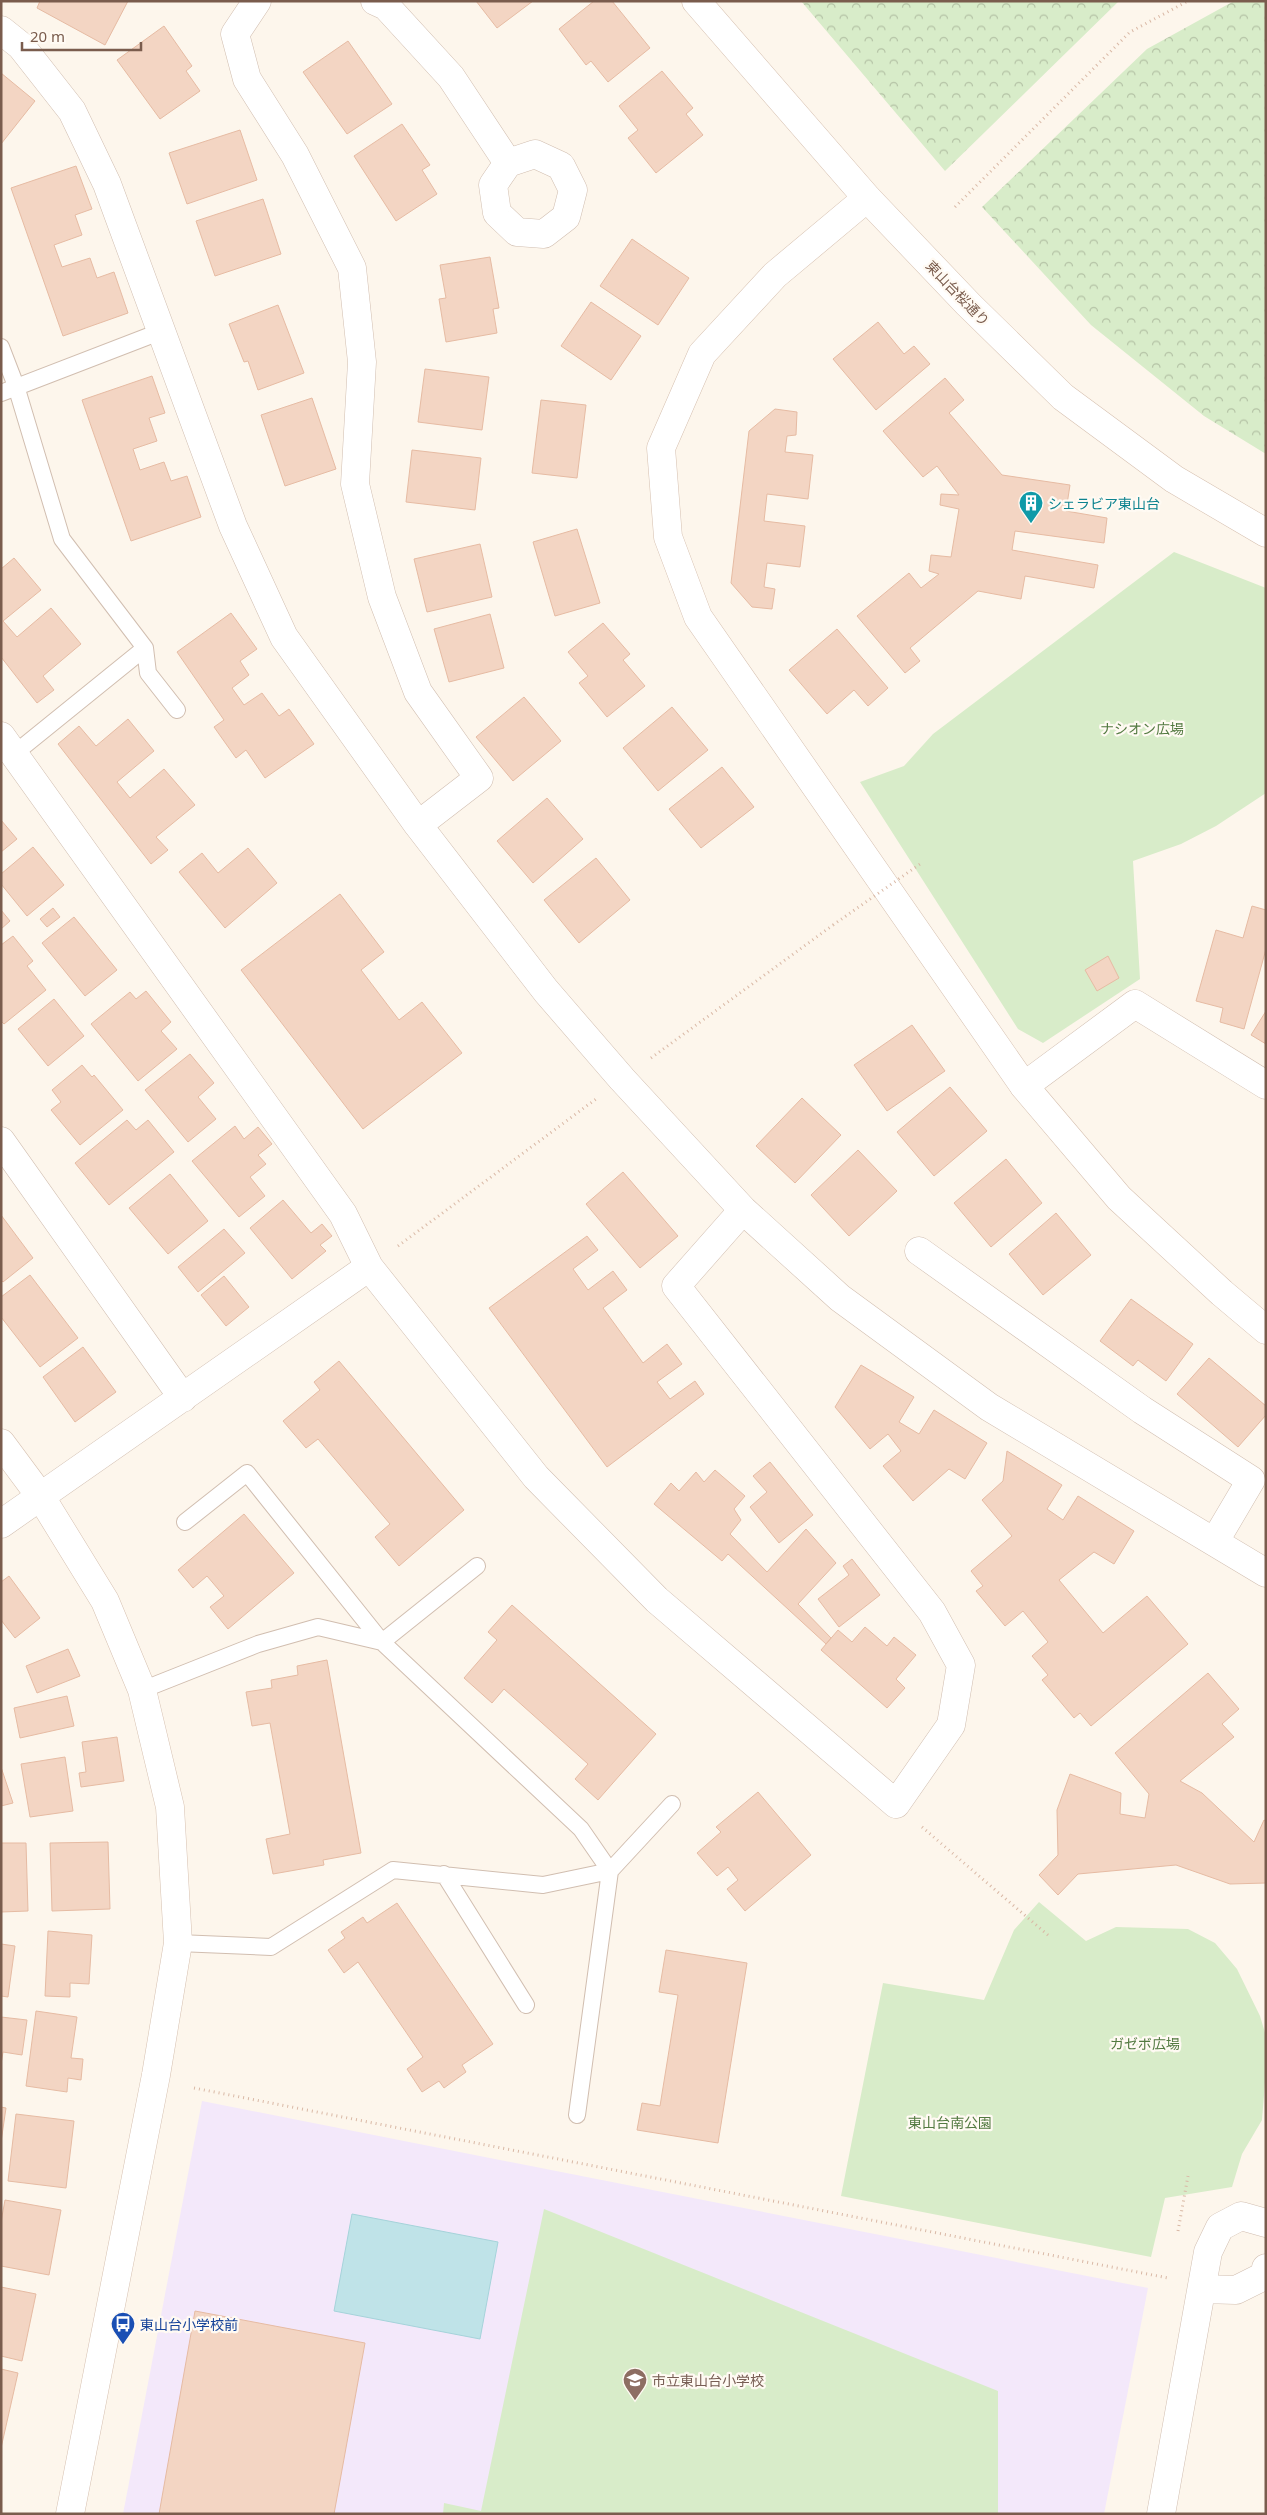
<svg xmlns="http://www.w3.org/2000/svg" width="1267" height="2515" font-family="'Noto Sans','Noto Sans JP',sans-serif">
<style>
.education{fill:#f3e8fa}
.green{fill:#d8ecc9}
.forest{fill:url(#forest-crowns)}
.water{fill:#bfe3e8;stroke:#a5d3da}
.building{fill:#f3d5c3;stroke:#e6bba3}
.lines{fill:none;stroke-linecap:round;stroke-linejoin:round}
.lane-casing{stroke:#d1beb0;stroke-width:18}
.street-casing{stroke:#d1beb0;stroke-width:29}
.secondary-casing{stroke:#d6c0b0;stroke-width:29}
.path{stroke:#d9b8a5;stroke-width:3;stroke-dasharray:1 4;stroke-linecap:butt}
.lane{stroke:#fff;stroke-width:16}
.street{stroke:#fff;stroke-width:28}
.secondary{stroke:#fff;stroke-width:28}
.path-bridge{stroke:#d9b8a5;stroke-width:3;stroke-dasharray:1 4;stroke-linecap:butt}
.labels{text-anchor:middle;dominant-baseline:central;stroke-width:4.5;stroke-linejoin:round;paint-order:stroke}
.street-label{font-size:14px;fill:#7a5c4d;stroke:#fffaf3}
.culture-label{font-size:14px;fill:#0d838f;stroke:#fffaf3;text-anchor:start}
.park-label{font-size:14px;fill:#537a41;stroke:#fffaf3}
.transit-label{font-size:14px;fill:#164399;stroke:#fffaf3;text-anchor:start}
.education-label{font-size:14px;fill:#785e54;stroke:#fffaf3;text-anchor:start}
</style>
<defs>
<pattern id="forest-crowns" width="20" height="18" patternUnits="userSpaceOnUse" patternTransform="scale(1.25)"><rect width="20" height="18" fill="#d8ecc9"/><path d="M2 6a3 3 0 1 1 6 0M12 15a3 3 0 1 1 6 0" fill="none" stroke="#b4c2a5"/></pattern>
</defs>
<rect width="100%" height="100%" fill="#fdf6ec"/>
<path class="education" d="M202 2101 1148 2288 1104 2514H123Z"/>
<path class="green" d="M1174 552 1266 588V793L1216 826 1181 844 1133 861 1140 979 1043 1043 1018 1029 860 782 904 766 933 734Z
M1039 1902 1086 1941 1116 1927 1188 1929 1215 1943 1237 1969 1260 2016 1266 2036V2070L1262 2120 1242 2154 1232 2187 1165 2198 1151 2257 841 2196 883 1983 984 2000 1014 1930Z
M544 2209 998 2391V2514H443L444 2503 481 2511Z"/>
<path class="forest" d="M801 1H1119L945 171Z
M1234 1H1266V454L1204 416 1091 325 982 207 1147 49Z"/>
<path class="water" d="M352 2214 498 2242 480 2339 334 2311Z"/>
<path class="building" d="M40 1H128L105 45 37 8Z
M476 1H533L497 28Z
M594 1H612L650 48 608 82 591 61 586 65 559 29Z
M164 26 192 66 186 71 200 91 160 119 117 60Z
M348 41 392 104 347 134 303 72Z
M662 71 693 108 686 114 703 135 656 173 628 138 638 130 619 106Z
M1 73 35 101 1 144Z
M402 124 430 165 422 170 437 194 396 221 354 156Z
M240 130 257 180 187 204 169 153Z
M76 166 92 209 75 215 82 235 54 245 62 267 90 258 97 278 114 272 128 313 63 336 11 188Z
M263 199 281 254 215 276 196 221Z
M632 239 689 278 658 325 600 286Z
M490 257 499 308 493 309 497 333 446 342 439 299 446 298 440 265Z
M591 302 641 336 611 380 561 346Z
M278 305 304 373 258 390 248 361 244 362 229 324Z
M878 322 904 354 914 346 930 364 876 410 833 359Z
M425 369 489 377 482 430 418 422Z
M152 376 165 413 149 418 157 441 133 449 140 470 164 462 171 481 187 476 201 517 131 541 82 400Z
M945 378 964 400 949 413 1002 475 1070 485 1066 511 1107 518 1104 543 1015 531 1012 550 1098 565 1094 588 1025 576 1021 599 978 591 910 648 920 661 905 673 857 616 909 573 921 588 939 574 929 571 931 555 951 557 959 509 940 505 941 494 959 495 937 466 923 477 883 431Z
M312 398 336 469 285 486 261 415Z
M541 400 586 405 577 478 532 473Z
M775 409 797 412 796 435 787 436 785 452 813 455 808 499 767 494 764 521 805 526 800 567 767 563 764 587 775 589 772 609 752 607 731 583 749 431Z
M412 450 481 458 475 510 406 502Z
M577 529 600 603 555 616 533 542Z
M480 544 492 597 427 612 414 559Z
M14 558 41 590 3 621 17 637 51 608 81 644 43 676 54 690 37 703 1 657V569Z
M231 613 257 649 240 661 249 675 232 688 244 705 262 693 279 716 289 709 314 744 265 778 246 750 236 758 214 727 224 720 177 652Z
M490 614 504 668 449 682 434 629Z
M603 623 630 654 623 660 645 686 607 717 579 683 588 676 568 652Z
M837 629 888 688 868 706 854 690 827 714 789 670Z
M524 697 561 741 513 781 476 737Z
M672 707 708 750 658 791 623 748Z
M128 719 154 751 117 782 130 798 164 769 195 805 156 837 168 850 151 864 58 744 79 726 96 746Z
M722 767 754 807 701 848 669 809Z
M547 798 583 839 533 883 497 841Z
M1 820 17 839 1 852Z
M33 847 64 885 27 916 1 884V874Z
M248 848 277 883 225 928 179 872 202 853 218 873Z
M596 858 630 900 579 943 544 900Z
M340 894 384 952 361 970 399 1020 422 1002 462 1053 363 1129 241 970Z
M1252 906 1266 910V949L1244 1029 1220 1022 1223 1008 1196 1001 1216 930 1243 938Z
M53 908 60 917 47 927 40 919Z
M1 910 10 921 1 929Z
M74 917 117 970 85 996 42 943Z
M13 936 33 961 27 966 46 990 4 1024 1 1021V945Z
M1108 956 1119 978 1097 991 1085 970Z
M146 991 171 1022 161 1031 177 1049 138 1081 91 1024 130 992 136 999Z
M54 999 84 1036 48 1066 18 1029Z
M1266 1011V1044L1251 1035Z
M912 1025 945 1071 887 1111 854 1065Z
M190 1054 214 1083 198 1097 216 1119 188 1142 145 1090Z
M82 1065 92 1077 94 1075 123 1110 80 1145 51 1110 61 1102 52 1090Z
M950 1087 987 1131 934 1176 897 1132Z
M802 1098 841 1135 795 1183 756 1146Z
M127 1120 136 1130 148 1120 174 1152 109 1205 75 1163Z
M235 1126 244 1139 258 1127 272 1144 258 1155 266 1164 250 1177 265 1196 239 1217 192 1161Z
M858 1150 897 1191 849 1236 811 1195Z
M1006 1159 1042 1203 991 1247 954 1203Z
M623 1172 678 1236 640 1268 586 1204Z
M170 1174 208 1221 168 1254 129 1208Z
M283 1200 311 1233 322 1224 332 1236 320 1245 326 1251 292 1279 250 1228Z
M1056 1213 1091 1255 1043 1295 1009 1254Z
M1 1215 33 1258 3 1282 1 1280Z
M224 1229 245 1253 198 1292 178 1267Z
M587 1236 598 1250 573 1269 588 1290 613 1271 627 1290 603 1308 643 1363 667 1344 682 1364 657 1382 670 1399 695 1381 704 1394 607 1467 489 1308Z
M30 1275 78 1338 40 1367 1 1317V1297Z
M224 1276 249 1307 226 1326 201 1295Z
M1131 1299 1193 1344 1166 1381 1138 1360 1133 1366 1100 1341Z
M83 1347 116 1392 75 1422 43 1377Z
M1209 1358 1266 1406V1415L1238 1447 1177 1394Z
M339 1361 464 1510 399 1566 375 1537 390 1524 318 1439 306 1448 283 1421 320 1390 314 1382Z
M861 1365 914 1397 899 1422 919 1434 934 1410 987 1443 965 1479 949 1469 913 1501 883 1466 901 1451 888 1434 870 1449 835 1407Z
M1007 1451 1062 1485 1047 1509 1063 1520 1078 1496 1134 1531 1114 1564 1094 1552 1059 1580 1103 1633 1147 1596 1188 1644 1091 1726 1080 1713 1074 1718 1042 1680 1048 1675 1032 1656 1048 1642 1023 1611 1005 1626 976 1591 983 1586 971 1571 1012 1536 982 1500 1003 1481Z
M770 1462 813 1515 779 1543 750 1507 767 1492 753 1476Z
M715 1470 745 1496 734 1509 741 1520 730 1534 767 1572 806 1529 836 1563 798 1604 831 1638 826 1644 728 1554 722 1561 654 1504 671 1483 679 1491 696 1472 704 1482Z
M244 1514 294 1573 228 1629 210 1607 224 1596 207 1576 193 1588 178 1570Z
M852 1559 880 1595 839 1627 818 1599 849 1575 843 1566Z
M9 1576 40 1618 15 1638 1 1620V1582Z
M512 1605 656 1734 598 1800 575 1779 588 1764 504 1689 492 1703 464 1678 497 1640 488 1632Z
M865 1627 887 1646 894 1637 916 1655 896 1679 905 1688 887 1708 821 1650 838 1630 852 1642Z
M68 1649 80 1676 37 1693 26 1666Z
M327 1660 361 1853 323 1860 324 1865 273 1874 266 1839 290 1834 270 1723 252 1726 246 1692 272 1688 271 1680 298 1675 297 1666Z
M1208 1673 1239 1709 1222 1724 1234 1737 1180 1781 1202 1793 1254 1842 1264 1820 1266 1821V1883L1230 1884 1176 1865 1078 1874 1058 1895 1039 1875 1058 1855 1057 1810 1070 1774 1121 1793 1120 1814 1145 1818 1149 1794 1115 1753Z
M67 1696 74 1726 20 1738 14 1708Z
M117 1737 124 1781 81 1787 79 1773 86 1772 82 1742Z
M65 1757 73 1811 30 1817 21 1764Z
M1 1767 13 1803 1 1806Z
M758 1792 811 1855 745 1911 727 1889 738 1880 728 1867 717 1876 697 1853 721 1832 716 1827Z
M108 1842 110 1909 52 1911 50 1843Z
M1 1843H26L28 1911 1 1912Z
M397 1903 493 2044 462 2065 466 2072 444 2088 439 2081 422 2092 407 2069 423 2057 358 1962 344 1973 328 1950 345 1938 341 1932 363 1917 367 1923Z
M48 1931 92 1935 89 1984 70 1983V1997L45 1996Z
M1 1944 15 1946 8 1997 1 1996Z
M666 1950 747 1963 718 2143 637 2130 642 2103 660 2106 678 1995 659 1992Z
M36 2011 77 2017 71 2058 83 2059 81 2080 68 2078 67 2092 26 2086Z
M1 2017 27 2020 22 2055 3 2052 1 2064Z
M1 2107 6 2108 1 2142Z
M16 2114 74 2121 66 2188 8 2181Z
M5 2200 61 2210 49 2275 1 2266V2222Z
M1 2287 36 2294 22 2361 1 2356Z
M195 2311 365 2343 334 2514H159Z
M1 2369 18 2373 1 2448Z"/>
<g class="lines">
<defs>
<path id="lane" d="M1 347 16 386 62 539 145 648 148 673 177 710
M1 393 162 331
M14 754 145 648
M185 1522 247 1473 382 1642 581 1829 610 1871 577 2115
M142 1690 258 1644 318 1627 382 1642 477 1566
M444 1874 526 2005
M178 1943 271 1947 393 1870 543 1885 610 1871 672 1804"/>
<path id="street" d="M257 1 235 34 247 79 295 155 352 268 362 362 355 484 382 597 418 692 479 778 418 825
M375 1 386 6 451 77 508 163
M1 30 21 46 72 111 107 184 233 526 284 637 418 825 546 991 622 1079 743 1210 840 1298 989 1407 1266 1573
M535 154 561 166 573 190 566 217 544 234 517 232 497 213 493 185 508 163Z
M1 736 343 1214 369 1267
M1024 1086 1135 1004 1266 1085
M1 1141 183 1398
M919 1251 1142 1410 1251 1480 1215 1541
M1 1524 369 1267 536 1477 657 1600 896 1804 951 1725 961 1665 932 1612 676 1286 743 1210
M1202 2289 1236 2290 1264 2276 1266 2268
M1161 2514 1208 2252 1220 2227 1241 2216 1266 2223"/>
<path id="secondary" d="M696 1 867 198 968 304 1063 397 1174 479 1266 533
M867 198 775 275 702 354 661 448 668 537 698 617 1024 1086 1119 1198 1222 1293 1266 1330
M1 1443 41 1497 105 1601 142 1690 170 1807 178 1943 156 2075 70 2514"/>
</defs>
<use href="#lane" class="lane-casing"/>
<use href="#street" class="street-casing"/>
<use href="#secondary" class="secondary-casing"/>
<path class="path" d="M955 207 1130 32 1188 1
M651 1058 833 925
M398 1246 596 1099
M922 1827 1049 1936
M194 2088 1168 2278
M1178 2231 1188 2176"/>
<use href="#lane" class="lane"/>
<use href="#street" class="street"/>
<use href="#secondary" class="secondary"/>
<path class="path-bridge" d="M833 925 923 862"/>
</g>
<defs>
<symbol id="building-pin" viewBox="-11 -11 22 30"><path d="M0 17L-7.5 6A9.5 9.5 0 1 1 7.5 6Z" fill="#0f9aa8" stroke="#fffaf3"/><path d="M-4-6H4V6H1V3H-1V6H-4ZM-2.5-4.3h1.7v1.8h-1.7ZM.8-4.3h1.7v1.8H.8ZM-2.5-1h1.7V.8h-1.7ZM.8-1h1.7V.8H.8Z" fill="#fff"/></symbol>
<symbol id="bus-pin" viewBox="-11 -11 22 30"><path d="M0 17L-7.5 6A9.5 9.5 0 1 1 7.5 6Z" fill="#1a4fb4" stroke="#fffaf3"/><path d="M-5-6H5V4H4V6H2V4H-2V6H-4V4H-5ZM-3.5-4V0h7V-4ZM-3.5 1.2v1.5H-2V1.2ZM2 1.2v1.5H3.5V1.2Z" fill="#fff"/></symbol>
<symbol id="school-pin" viewBox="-11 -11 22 30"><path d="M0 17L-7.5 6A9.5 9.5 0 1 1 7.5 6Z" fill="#8d6e63" stroke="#fffaf3"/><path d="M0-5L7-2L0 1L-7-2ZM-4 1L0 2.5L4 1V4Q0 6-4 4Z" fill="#fff"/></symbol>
</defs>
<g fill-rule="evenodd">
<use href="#building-pin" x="1017" y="489" width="28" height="38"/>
<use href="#bus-pin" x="109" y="2310" width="28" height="38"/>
<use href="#school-pin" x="621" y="2366" width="28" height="38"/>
</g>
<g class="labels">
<g class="street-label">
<text transform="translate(958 293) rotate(46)">東山台桜通り</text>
</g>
<g class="culture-label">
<text x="1048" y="503">シェラビア東山台</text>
</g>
<g class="park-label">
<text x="1142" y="728">ナシオン広場</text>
<text x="1145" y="2043">ガゼボ広場</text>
<text x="950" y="2122">東山台南公園</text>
</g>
<g class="transit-label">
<text x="140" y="2324">東山台小学校前</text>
</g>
<g class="education-label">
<text x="652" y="2380">市立東山台小学校</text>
</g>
</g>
<rect width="1267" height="2515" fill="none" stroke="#7a5c4d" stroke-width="5"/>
<path d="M22 42v8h119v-8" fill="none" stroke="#7a5c4d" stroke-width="2.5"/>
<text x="30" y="42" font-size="15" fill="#7a5c4d" stroke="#fffaf3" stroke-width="4" paint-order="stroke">20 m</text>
</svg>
